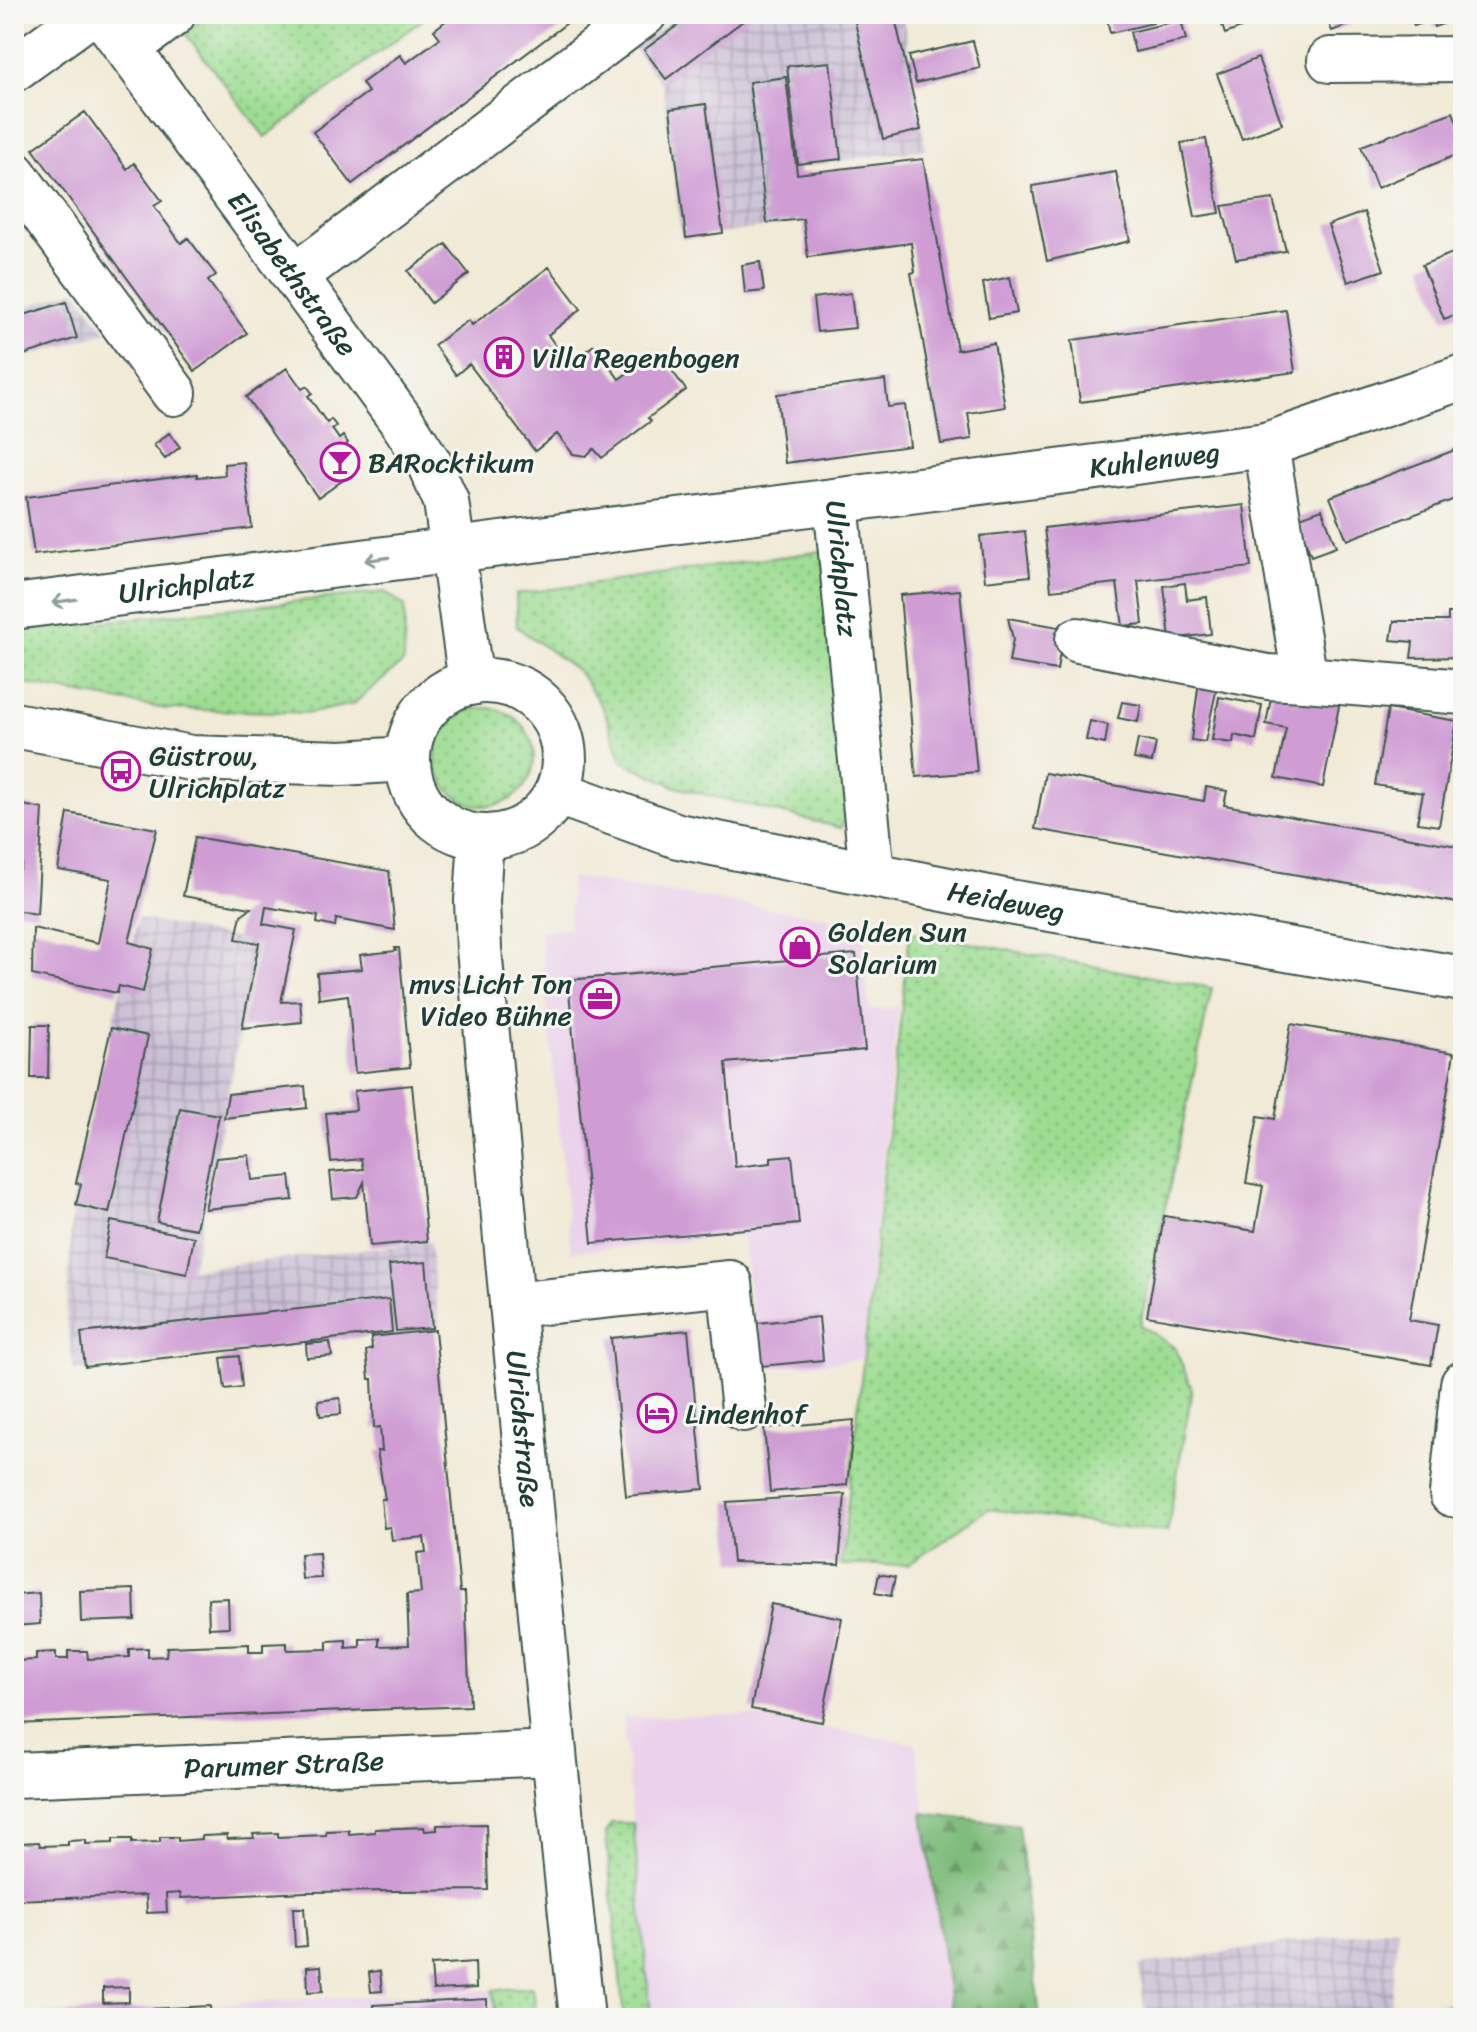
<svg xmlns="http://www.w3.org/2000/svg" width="1477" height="2032" font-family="Sriracha,sans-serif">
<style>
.built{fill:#ebd1eb}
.industrial{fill:url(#industrial-grid)}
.grass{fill:url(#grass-dots);stroke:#5e8d63;stroke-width:2}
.forest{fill:url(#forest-firs);stroke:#4e7c58;stroke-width:2}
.building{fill:#cf9cd4}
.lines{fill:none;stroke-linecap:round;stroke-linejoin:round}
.minor-casing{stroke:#3e574c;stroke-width:48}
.minor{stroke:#fff;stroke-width:44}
.oneway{stroke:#8f9e9a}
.labels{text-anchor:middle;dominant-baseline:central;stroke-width:6;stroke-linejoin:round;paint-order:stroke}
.street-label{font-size:28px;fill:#1f3d34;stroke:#f6f6f2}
.poi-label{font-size:28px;fill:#1f3d34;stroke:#f6f6f2;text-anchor:start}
</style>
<defs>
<pattern id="industrial-grid" width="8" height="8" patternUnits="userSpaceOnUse" patternTransform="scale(2)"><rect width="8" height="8" fill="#cbbfd5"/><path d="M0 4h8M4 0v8" fill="none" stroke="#a49cae"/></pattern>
<pattern id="grass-dots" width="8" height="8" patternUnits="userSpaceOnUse" patternTransform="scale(2)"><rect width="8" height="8" fill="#9ddd92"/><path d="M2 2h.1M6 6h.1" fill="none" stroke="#7fb478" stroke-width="1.8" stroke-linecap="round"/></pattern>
<pattern id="forest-firs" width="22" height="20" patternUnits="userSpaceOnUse" patternTransform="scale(2)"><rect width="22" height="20" fill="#7ebc7c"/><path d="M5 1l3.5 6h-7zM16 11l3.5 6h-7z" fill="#679a66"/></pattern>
</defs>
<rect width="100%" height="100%" fill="#f6f6f2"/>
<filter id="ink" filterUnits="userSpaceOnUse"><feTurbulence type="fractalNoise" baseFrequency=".0125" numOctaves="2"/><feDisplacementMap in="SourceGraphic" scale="16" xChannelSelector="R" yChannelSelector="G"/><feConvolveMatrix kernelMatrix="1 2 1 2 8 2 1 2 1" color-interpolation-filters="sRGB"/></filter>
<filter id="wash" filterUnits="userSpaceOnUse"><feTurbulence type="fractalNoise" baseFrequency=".006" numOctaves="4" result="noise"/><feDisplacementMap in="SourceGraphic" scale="32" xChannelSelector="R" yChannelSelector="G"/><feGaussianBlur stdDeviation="1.8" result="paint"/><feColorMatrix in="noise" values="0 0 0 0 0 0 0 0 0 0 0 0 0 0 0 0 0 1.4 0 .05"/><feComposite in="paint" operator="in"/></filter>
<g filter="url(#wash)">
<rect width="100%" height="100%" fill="#f1ead7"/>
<path class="built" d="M571 877 862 923 869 1010 898 1007 862 1359 758 1370 743 1235 571 1252 540 931 569 927Z
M749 1715 916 1744 953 2018H651L623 1717Z
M493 1990 496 2018H41L40 2013Z"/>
<path class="industrial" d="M681 14H902L926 149 799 167 803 222 682 239 663 87 634 48Z
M75 290 106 332 14 361V311Z
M138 918 258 943 192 1269 430 1242 439 1328 74 1371 66 1316 74 1183Z
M1398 1927 1390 2015 1463 1999V2018H1146L1139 1965Z"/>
<path class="grass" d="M211 14H430L265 137 185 33Z
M823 551 846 814 841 828 676 787 622 761 604 710 579 672 517 627 516 594Z
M385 592 405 606 404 662 353 704 311 713 166 709 14 682V631Z
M436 757a49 49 0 1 1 98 0a49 49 0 1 1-98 0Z
M910 932 1212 988 1140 1325 1175 1348 1192 1389 1167 1533 988 1509 908 1565H841Z
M611 1823H633L651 2018H624L606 1834Z
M533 1987 537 2018H496L493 1990Z"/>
<path class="forest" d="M923 1813 1018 1825 1040 2018H952Z"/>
<g id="blocks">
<path class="building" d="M455 14H579L352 184 313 132 368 92 362 83 400 55 406 63 440 38 434 30Z
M693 14H752L666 79 644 50Z
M853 14H894L921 130 883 139Z
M1106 14H1151L1153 23 1110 33Z
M1218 14H1278L1225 34Z
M1325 14H1377L1332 31Z
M1410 14H1463V17L1434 27 1432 20 1414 26Z
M1181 20 1186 40 1135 52 1130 32Z
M973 41 980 68 916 83 909 56Z
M1258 58 1282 124 1242 139 1217 74Z
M830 62 841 159 798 164 787 66Z
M786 77 797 174 923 159 957 350 994 343 1005 407 968 413 972 439 941 444 911 273 915 272 911 243 808 257 803 219 767 223 749 82Z
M706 104 723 233 686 238 670 109Z
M85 112 127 169 134 163 162 201 154 206 181 243 188 238 216 275 208 281 247 333 195 371 33 149Z
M1453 112 1463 138V152L1377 188 1361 146Z
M1206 139 1220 213 1195 217 1181 143Z
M1116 172 1130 241 1047 261 1032 186Z
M1273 199 1286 251 1236 259 1222 206Z
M1364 212 1384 270 1348 282 1328 225Z
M446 244 469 274 431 303 408 271Z
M1463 249V312L1444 319 1422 265Z
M760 262 764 291 745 293 742 265Z
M549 267 581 309 548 335 569 364 594 345 619 379 658 351 686 390 648 418 651 421 602 458 594 449 586 456 573 454 557 434 535 451 469 364 456 375 434 345 469 320 472 325Z
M1010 277 1017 313 989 318 983 283Z
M851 293 855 328 817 332 813 298Z
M66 302 77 338 14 358V318Z
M1286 310 1295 372 1080 402 1072 340Z
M287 368 302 389 307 386 312 393 308 396 327 423 331 419 336 426 332 429 339 439 343 436 348 443 345 446 360 468 318 498 246 397Z
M885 380 888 407 905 405 910 446 785 463 777 394Z
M169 433 180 447 165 459 154 445Z
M1463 447V496L1347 540 1330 497Z
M244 462 252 528 34 555 26 497 197 474V477L225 475 224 464Z
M1244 505 1251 567 1138 581 1143 624 1123 626 1117 583 1051 590 1044 528Z
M1322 509 1336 547 1311 556 1297 518Z
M1025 531 1030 576 985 581 980 536Z
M1185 583 1187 600 1207 597 1211 634 1170 639 1164 586Z
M960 590 977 772 916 777 900 595Z
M1448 613H1463V657L1411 658 1413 642 1391 640 1394 621H1448Z
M1008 618 1064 628 1057 670 1009 662 1013 639Z
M1200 674 1219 678 1205 742 1191 740Z
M1273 688 1340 701 1323 787 1276 778 1286 728 1266 724Z
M1219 697 1262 705 1256 740 1234 735 1233 743 1212 740Z
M1122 702 1141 705 1138 722 1118 718Z
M1388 709 1457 721 1439 826 1417 823 1423 793 1375 785Z
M1090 721 1108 725 1105 744 1086 740Z
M1459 732 1463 733V769L1453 768Z
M1138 739 1156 743 1152 762 1134 759Z
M1045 773 1204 801 1206 787 1227 791 1224 805 1463 847V904L1035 829Z
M14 803 43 809 37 914 14 910V869L20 870 22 863 14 861Z
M68 813 157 829 129 942 153 949 143 992 119 986 117 993 32 975 33 928 98 943 111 879 58 870Z
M195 837 389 871 395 930 336 919 335 927 317 923 318 916 266 907 263 924 296 930 281 1002 300 1001 302 1022 242 1028 259 943 236 939 241 915 251 908 183 896Z
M395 948H399L410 1067 355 1073 348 995 319 999 317 973 362 969 360 955 396 951Z
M856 954 865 1050 726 1063 735 1167 771 1163V1157L792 1155 799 1224 592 1243 568 980Z
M1291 1024 1454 1053 1409 1320 1438 1325 1431 1365 1147 1316 1164 1216 1255 1231 1263 1186 1246 1183 1258 1116 1275 1119Z
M32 1025H49L48 1078H31Z
M111 1028 148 1036 109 1213 76 1205 81 1184 76 1183Z
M412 1085 427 1241 370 1246 364 1182 357 1197 333 1199 330 1172 363 1169 361 1159 331 1162 326 1113 356 1110 354 1091Z
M305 1086 307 1108 224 1118 228 1094Z
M180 1108 219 1115 196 1229 157 1222Z
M249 1155 252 1180 290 1176 293 1200 205 1209 216 1158Z
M111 1221 194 1237 187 1274 104 1258Z
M426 1262 432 1328 396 1331 389 1265Z
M389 1299 392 1332 85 1367 81 1333Z
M819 1317 823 1360 761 1366 757 1323Z
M435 1330 460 1592H465L470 1706 14 1724V1661L36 1660V1653L56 1652V1659H68V1651H87L88 1659 129 1657V1649L148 1648V1657L166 1656 167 1647 249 1644V1652H263V1644L287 1643V1650L327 1649V1641L346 1640V1648L360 1647V1639L379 1638V1646L409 1645 407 1594 421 1593 417 1553 426 1552 424 1537 392 1540 390 1527 384 1528 381 1499H385L377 1451H382L380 1427 374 1428 372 1379H369L366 1351 372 1349 371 1337Z
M688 1330 704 1489 626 1496 611 1338Z
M330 1342 332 1356 307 1358 306 1344Z
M239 1356 242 1387 225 1389 221 1358Z
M340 1398 341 1414 320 1416 318 1401Z
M854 1420 847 1485 770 1492 764 1428Z
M845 1494 839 1565 733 1562 727 1502Z
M319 1553 321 1578 302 1579 300 1554Z
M879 1574 895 1577 891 1596 875 1593Z
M134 1589 135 1620 81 1622 80 1591Z
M39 1593 40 1624 14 1626V1595Z
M228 1598 229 1627 209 1628 208 1599Z
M771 1604 842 1618 822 1722 751 1709Z
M486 1824 488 1890 305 1892 181 1898 180 1893 166 1894 167 1912 147 1913 146 1895 14 1900V1847L21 1846V1843L39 1842 40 1846 68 1845V1841L86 1840V1844L113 1843V1839H132V1843L160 1842V1837H178V1841L202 1839V1836L227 1835V1839L254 1838 253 1834 278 1833V1837L301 1836 326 1835V1831L349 1830V1834L375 1832V1829L424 1827 425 1831 437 1830V1825Z
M293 1908H304L307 1946 295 1947Z
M475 1962 476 1988 433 1990 431 1965Z
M321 1966 323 1991 308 1992 307 1967Z
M380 1971 382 1991 371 1992 369 1972Z
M129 1987V2002L103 2003V1988Z
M487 1999V2018H374L373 2005Z
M210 2006 211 2018H68V2013Z"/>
</g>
</g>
<g filter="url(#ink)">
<use href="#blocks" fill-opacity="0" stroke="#3e574c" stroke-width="2"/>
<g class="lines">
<defs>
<g id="minor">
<path id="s1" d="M102 14 403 423 429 463 446 501 471 683"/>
<path d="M128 48 173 14"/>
<path d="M1330 60 1463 59"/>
<path d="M14 69 90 14"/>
<path d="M14 174 174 393"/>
<path d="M295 276 644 14"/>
<path d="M1266 445 1305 679 1463 692"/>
<path id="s2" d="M836 501 872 874"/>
<path id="s3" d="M14 607 1266 445 1463 377"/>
<path d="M1078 640 1268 677 1305 679"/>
<circle cx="486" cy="759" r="78"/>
<path d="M14 725 191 758 341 763 408 759"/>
<path id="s4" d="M558 793 678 836 1009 902 1463 979"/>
<path id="s5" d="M481 837 477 901 479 949 554 1753 582 2018"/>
<path d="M512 1305 730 1283 744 1409"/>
<path d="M1463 1384 1452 1494 1463 1496"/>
<path id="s6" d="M14 1775 554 1753"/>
</g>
</defs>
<use href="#minor" class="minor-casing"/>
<use href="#minor" class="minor"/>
</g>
<defs><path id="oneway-shaft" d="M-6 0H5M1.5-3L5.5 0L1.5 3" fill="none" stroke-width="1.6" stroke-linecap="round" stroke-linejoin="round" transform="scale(2)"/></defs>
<g class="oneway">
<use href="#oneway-shaft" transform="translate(377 559) rotate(172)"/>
<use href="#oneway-shaft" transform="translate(64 601) rotate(172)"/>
</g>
</g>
<defs>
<symbol id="building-ring" viewBox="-11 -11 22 22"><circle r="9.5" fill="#f6f6f2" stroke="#b5179e" stroke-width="1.5"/><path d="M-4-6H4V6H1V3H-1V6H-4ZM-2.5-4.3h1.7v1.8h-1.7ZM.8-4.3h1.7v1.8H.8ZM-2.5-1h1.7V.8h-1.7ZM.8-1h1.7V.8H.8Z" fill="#b5179e"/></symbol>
<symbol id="bar-ring" viewBox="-11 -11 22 22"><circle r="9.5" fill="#f6f6f2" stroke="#b5179e" stroke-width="1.5"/><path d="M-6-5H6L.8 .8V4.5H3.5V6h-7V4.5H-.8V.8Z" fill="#b5179e"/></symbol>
<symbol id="bus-ring" viewBox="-11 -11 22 22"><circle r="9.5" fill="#f6f6f2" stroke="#b5179e" stroke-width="1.5"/><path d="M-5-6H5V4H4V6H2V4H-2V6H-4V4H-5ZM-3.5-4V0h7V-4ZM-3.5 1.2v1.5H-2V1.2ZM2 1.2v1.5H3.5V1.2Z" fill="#b5179e"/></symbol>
<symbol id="shop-ring" viewBox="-11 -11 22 22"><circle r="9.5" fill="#f6f6f2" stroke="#b5179e" stroke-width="1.5"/><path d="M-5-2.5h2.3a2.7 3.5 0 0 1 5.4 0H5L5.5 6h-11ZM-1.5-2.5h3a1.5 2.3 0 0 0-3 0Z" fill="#b5179e"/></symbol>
<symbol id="office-ring" viewBox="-11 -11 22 22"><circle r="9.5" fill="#f6f6f2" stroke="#b5179e" stroke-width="1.5"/><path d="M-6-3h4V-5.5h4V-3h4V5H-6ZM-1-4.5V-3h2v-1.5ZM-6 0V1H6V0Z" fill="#b5179e"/></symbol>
<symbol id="hotel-ring" viewBox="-11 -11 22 22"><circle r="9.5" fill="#f6f6f2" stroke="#b5179e" stroke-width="1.5"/><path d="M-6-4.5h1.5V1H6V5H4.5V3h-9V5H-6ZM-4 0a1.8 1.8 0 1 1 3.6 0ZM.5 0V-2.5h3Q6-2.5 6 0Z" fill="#b5179e"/></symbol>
</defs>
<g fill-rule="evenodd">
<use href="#building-ring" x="482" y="335" width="44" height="44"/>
<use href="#bar-ring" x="318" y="440" width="44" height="44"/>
<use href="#bus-ring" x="99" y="749" width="44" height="44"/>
<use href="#shop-ring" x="778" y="925" width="44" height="44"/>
<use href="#office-ring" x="578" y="977" width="44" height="44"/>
<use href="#hotel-ring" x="635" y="1391" width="44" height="44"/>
</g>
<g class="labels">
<g class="street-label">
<text stroke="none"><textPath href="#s1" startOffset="322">Elisabethstraße</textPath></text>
<text stroke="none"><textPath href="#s3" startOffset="1150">Kuhlenweg</textPath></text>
<text stroke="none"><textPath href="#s2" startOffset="68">Ulrichplatz</textPath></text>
<text stroke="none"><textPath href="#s3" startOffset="174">Ulrichplatz</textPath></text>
<text stroke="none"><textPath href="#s4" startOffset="462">Heideweg</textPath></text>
<text stroke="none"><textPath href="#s5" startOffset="594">Ulrichstraße</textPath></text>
<text stroke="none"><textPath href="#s6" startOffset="270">Parumer Straße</textPath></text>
</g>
<g class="poi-label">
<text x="532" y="357">Villa Regenbogen</text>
<text x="368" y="462">BARocktikum</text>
<text x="149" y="755">Güstrow,<tspan x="149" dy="32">Ulrichplatz</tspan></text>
<text x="828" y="931">Golden Sun<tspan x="828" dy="32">Solarium</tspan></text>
<text x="572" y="983" text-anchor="end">mvs Licht Ton<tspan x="572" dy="32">Video Bühne</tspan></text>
<text x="685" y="1413">Lindenhof</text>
</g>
</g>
<rect width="1477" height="2032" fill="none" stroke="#f6f6f2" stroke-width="48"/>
</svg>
